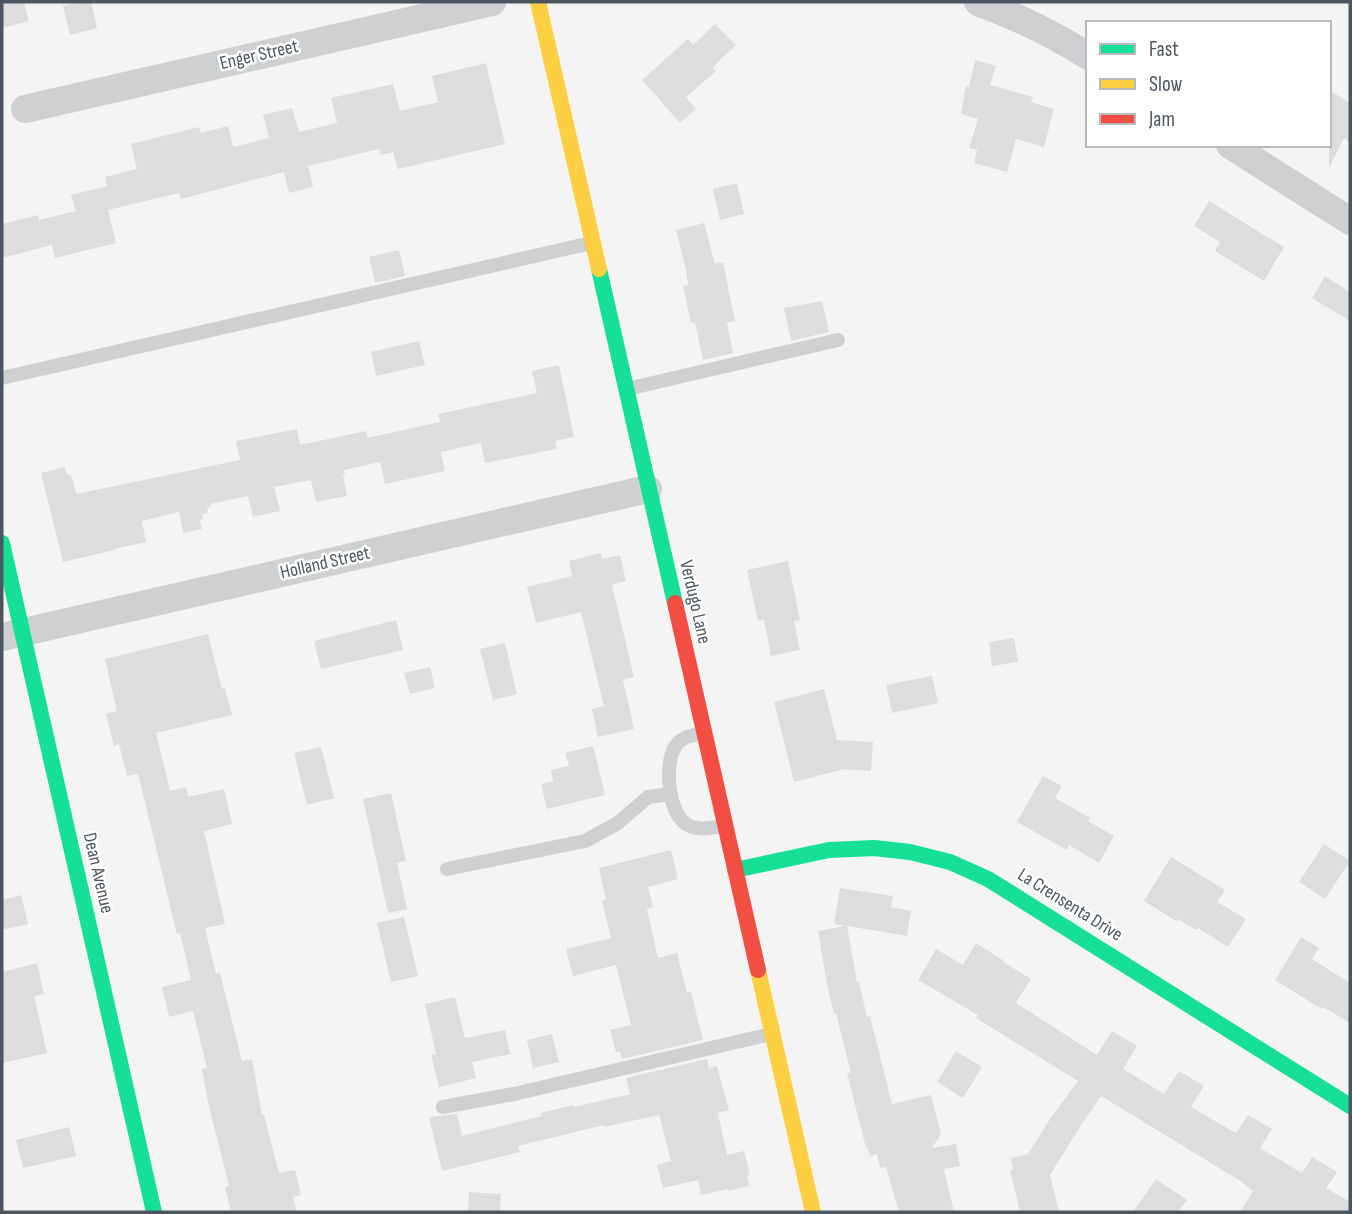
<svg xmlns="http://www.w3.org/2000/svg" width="1352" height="1214" font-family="'Sofia Sans Condensed',sans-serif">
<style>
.building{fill:#ddddde}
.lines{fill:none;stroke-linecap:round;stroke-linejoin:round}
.lane{stroke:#ced0d2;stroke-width:14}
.street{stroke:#ced0d2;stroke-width:28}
.fast{stroke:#16e098;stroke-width:16}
.slow{stroke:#ffcf43;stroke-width:16}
.jam{stroke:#f24e42;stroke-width:16}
.labels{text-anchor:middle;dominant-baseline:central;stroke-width:5;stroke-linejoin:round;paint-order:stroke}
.street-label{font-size:19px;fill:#4a5661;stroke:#fff}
</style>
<rect width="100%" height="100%" fill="#f4f4f4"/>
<path class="building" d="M2 2H24L29 21 2 28Z
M82 2H91L97 28 70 35 63 6Z
M715 24 736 45 713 67 716 71 686 97 696 109 680 123 642 80 688 39 693 45Z
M975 60 996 66 990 85 1033 97 1031 102 1054 109 1044 147 1016 139 1007 172 974 163 977 150 969 148 978 119 961 114 966 86 969 87Z
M486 63 505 144 398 169 393 152 381 155 379 149 308 166 313 187 289 193 284 172 181 199 179 193 108 210 116 243 55 258 52 245 2 258V224L38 215 39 220 76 211 71 195 107 186 105 177 137 169 131 144 199 127 201 133 228 126 233 147 269 138 263 115 292 108 299 132 337 123 331 98 393 84 400 111 438 102 432 76Z
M1329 90 1350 103V142L1344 138 1329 168Z
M737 183 744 214 720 220 713 189Z
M1209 201 1284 247 1264 281 1215 251 1220 242 1194 226Z
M704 223 715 264 723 262 735 321 727 323 733 353 703 360 695 322 691 323 683 286 688 285 686 270 676 230Z
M399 250 405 276 375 283 369 257Z
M1325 276 1350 292V321L1312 298Z
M822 301 829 332 791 341 784 308Z
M419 341 425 365 376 376 371 352Z
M559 365 574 437 555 441 557 449 485 463 481 443 441 452 445 471 385 484 380 462 344 470 345 475H343L347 496 316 502 311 480 274 487 280 511 253 517 248 496 210 504 211 507 207 508 208 513 202 514 203 519 200 520 202 529 183 533 179 512 142 521 146 542 114 549V550L63 562 41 473 65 467 67 474 72 477 76 494 240 460 236 441 297 429 300 445 366 431 367 438 440 422 438 414 537 393 532 371Z
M601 553 602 559 620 555 626 581 612 585 634 677 623 680 634 729 598 737 592 709 604 706 581 612 536 623 527 587 572 576 569 561Z
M788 561 800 620 794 621 800 650 771 656 764 620 758 621 747 570Z
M396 620 403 650 321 669 314 641Z
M208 634 222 689 225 688 232 715 156 733 170 791 186 787 188 797 224 789 232 824 204 831 225 924 205 928 216 974 220 973 242 1061 252 1059 262 1115H264L279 1173 295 1170 301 1195 293 1197 297 1212H231L225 1187 229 1186 209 1107 202 1069 207 1068 193 1011 169 1017 162 987 191 980 180 933 177 934 138 774 127 776 119 744 114 746 106 714 117 711 105 659Z
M1014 638 1018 662 992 666 989 642Z
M505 643 517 694 493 700 480 649Z
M430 667 435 688 410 694 404 673Z
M932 676 938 703 892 713 886 685Z
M824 689 837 740 873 742 871 771 844 769 794 782 774 702Z
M593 746 605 795 547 809 541 784 553 781 551 770 569 766 565 753Z
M321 747 334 798 307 805 294 753Z
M1043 776 1062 786 1055 798 1090 818 1088 821 1114 836 1099 863 1069 845 1067 850 1017 822Z
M391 793 406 861 397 863 407 909 388 913 363 799Z
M1324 844 1350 861 1325 899 1299 882Z
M671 850 678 879 648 887 653 907 647 909 658 958 677 953 687 993 691 992 703 1040 622 1059 620 1051 616 1052 610 1030 631 1025 616 965 573 976 566 949 611 938 602 901 606 900 599 868Z
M1171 857 1225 890 1217 902 1246 919 1228 947 1198 928 1196 930 1178 919 1176 921 1144 901Z
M840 888 893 896 891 907 911 911 907 936 847 926 857 982H859L867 1017 870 1016 892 1104 931 1095 941 1134 932 1148 956 1144 960 1166 944 1169 954 1212H899L886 1167 880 1168 877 1154 870 1156 868 1148H866L847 1073H851L836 1013 834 1014 828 989 818 931 845 926 834 924Z
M21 895 28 924 2 930V900Z
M404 917 418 976 391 982 377 923Z
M1301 937 1319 948 1312 959 1350 983V1023L1323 1007 1322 1009 1275 980Z
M976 943 1004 961 1003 962 1031 979 1016 1003 1097 1055 1112 1031 1137 1046 1123 1069 1164 1094 1179 1071 1204 1086 1191 1107 1236 1133 1248 1115 1272 1129 1260 1148 1302 1173 1312 1157 1337 1172 1326 1188 1350 1202V1212H1240L1253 1191 1239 1180 1101 1096 1081 1125 1050 1175 1059 1212H1020L1010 1170H1013L1011 1158 1028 1154 1050 1119 1078 1081 976 1018 978 1015 918 980 936 949 963 965Z
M37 963 44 994 34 996 47 1053 2 1063V972Z
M455 997 465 1038 505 1030 510 1054 472 1062 476 1078 439 1087 431 1055 436 1054 425 1004Z
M552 1034 559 1062 533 1068 527 1040Z
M956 1051 982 1067 963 1098 937 1082Z
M707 1059 709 1068 717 1066 729 1110 718 1113 727 1155 744 1151 750 1175 747 1176 749 1186 728 1191V1189L701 1195 698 1180 663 1188 657 1165 671 1161 659 1115 604 1127V1125L518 1146 520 1152 442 1171 429 1117 457 1114 462 1136 542 1116 541 1113 573 1105 574 1107 630 1094 626 1078Z
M69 1127 76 1156 23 1168 16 1140Z
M1156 1179 1187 1200 1178 1212H1133Z
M469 1192 501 1194 500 1212H468Z"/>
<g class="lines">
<path class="lane" d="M2 378 591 243
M627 389 838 340
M703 733C693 735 680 737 675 747 664 765 668 811 686 824 697 831 710 828 723 826
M447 869 585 841 618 823 648 797 670 794
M443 1107 514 1094 771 1034"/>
<path class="street" d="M978 2C1016 16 1053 34 1088 56
M25 109 492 2
M1230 145 1350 221
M2 637 648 489"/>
<path class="fast" d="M599 269 675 603
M2 543 154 1212
M735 870 829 850 874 848 910 852 950 862 988 879 1350 1106"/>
<path class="slow" d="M538 2 599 269
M758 970 813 1212"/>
<path class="jam" d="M675 603 758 970"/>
</g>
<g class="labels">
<g class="street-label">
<text transform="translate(259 55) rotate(-13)">Enger Street</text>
<text transform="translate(325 563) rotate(-13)">Holland Street</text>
<text transform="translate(695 602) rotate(77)">Verdugo Lane</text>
<text transform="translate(98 873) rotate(77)">Dean Avenue</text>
<text transform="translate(1070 905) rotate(32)">La Crensenta Drive</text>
</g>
</g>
<rect width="1352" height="1214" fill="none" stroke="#4a5661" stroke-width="7"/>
<rect x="1086" y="21" width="245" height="126" fill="#ffffff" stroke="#b7bbc0" stroke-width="2"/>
<rect x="1100" y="44" width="35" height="10" fill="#16e098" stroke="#b7bbc0" stroke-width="2"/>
<text x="1149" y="56" font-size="21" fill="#4a5661">Fast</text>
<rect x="1100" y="79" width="35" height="10" fill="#ffcf43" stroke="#b7bbc0" stroke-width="2"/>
<text x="1149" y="91" font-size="21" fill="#4a5661">Slow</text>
<rect x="1100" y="114" width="35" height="10" fill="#f24e42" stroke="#b7bbc0" stroke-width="2"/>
<text x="1149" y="126" font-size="21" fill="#4a5661">Jam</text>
</svg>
